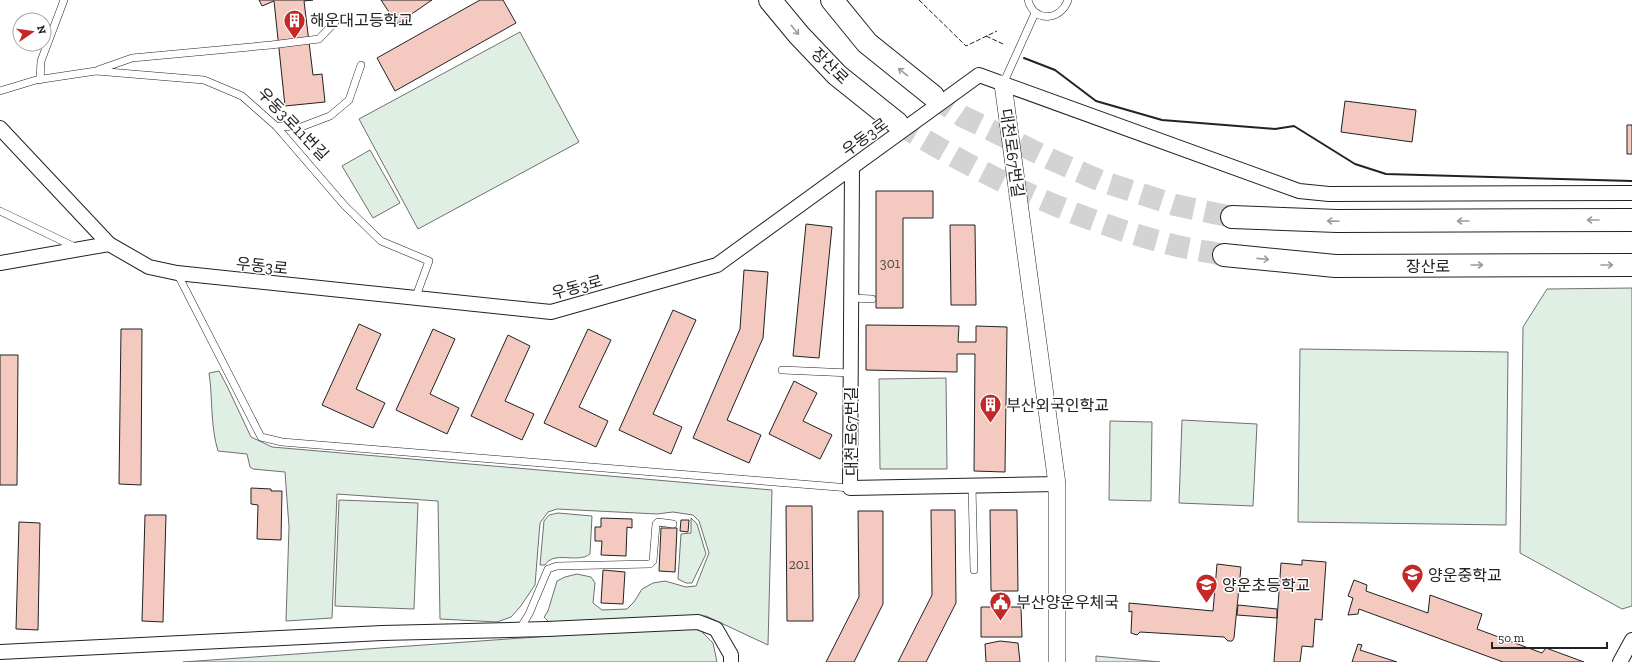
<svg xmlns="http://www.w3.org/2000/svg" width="1632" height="662" font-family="'Zilla Slab','Noto Sans KR',serif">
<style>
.green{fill:#e0efe3;stroke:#6f6f6f}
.building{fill:#f3c9c0;stroke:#222}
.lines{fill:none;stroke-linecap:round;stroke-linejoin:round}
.trunk-tunnel{stroke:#d3d3d3;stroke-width:22;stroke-dasharray:22 11;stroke-linecap:butt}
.service-casing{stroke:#222;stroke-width:8}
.minor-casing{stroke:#222;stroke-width:16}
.tertiary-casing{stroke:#222;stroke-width:18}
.trunk-casing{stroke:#222;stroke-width:24}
.service{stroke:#fff;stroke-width:7}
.minor{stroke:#fff;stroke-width:14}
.tertiary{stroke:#fff;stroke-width:17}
.trunk{stroke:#fff;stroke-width:22}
.fence{stroke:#222;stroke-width:1;stroke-dasharray:5 2;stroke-linecap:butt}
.wall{stroke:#222;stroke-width:2}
.oneway{stroke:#9c9c9c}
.labels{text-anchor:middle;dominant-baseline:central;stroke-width:3;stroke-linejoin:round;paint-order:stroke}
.number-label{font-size:14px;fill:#564c4a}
.poi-label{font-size:16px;fill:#222;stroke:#fff;text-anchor:start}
.street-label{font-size:16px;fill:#222;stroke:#fff}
</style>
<rect width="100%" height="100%" fill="#fff"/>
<path class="green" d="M520 32 579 142 418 229 359 119Z
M370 150 400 203 373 218 342 166Z
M1632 288V606L1622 609 1520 553 1523 327 1547 289Z
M1300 349 1508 352 1506 525 1298 522Z
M219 371 227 386 251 437 272 447 772 490 768 645 706 616 549 622 544 617 548 611 557 581 565 577 577 574 591 577 595 583 593 603 602 610 627 609 634 602 642 589 653 583 665 581 686 587 696 586 709 553 699 521 693 515 673 512 657 514 557 509 548 512 540 523 535 585 520 607 511 617 497 622 440 619 438 501 337 494 332 618 286 621 289 527 285 472 253 469 250 467 247 454 218 451C210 425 213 399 209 373Z
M946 378 947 469H880L879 379Z
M1182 420 1257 424 1253 506 1179 503Z
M1110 421 1152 422 1151 501 1109 500Z
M339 500 418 503 414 609 335 606Z
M558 513 592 516 590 554C577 564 554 550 545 565H540L544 521 549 515Z
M691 518 697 524 706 554 692 583H686L678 579 681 534 691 533Z
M678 627 700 630 713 643 717 662H183Z
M1096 656 1160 662H1096Z"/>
<path class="building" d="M259 0H313L304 1 313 75 322 74 325 102 285 106 274 1 262 6Z
M381 0H432L397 24Z
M480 0H503L516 23 395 91 377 58Z
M1345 101 1416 110 1412 142 1341 132Z
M1627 125H1632V154H1627Z
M876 191H933V218H903V308H876Z
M806 224 832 227 819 358 793 356Z
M950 225H975L976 305H951Z
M744 270 768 272 763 338 727 420 761 435 749 463 693 438 740 329Z
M673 310 696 320 653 414 682 427 671 454 619 430Z
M359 324 381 334 356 389 385 403 373 428 322 405Z
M866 325 959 326 958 342H976V326L1007 327 1005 472 974 471 975 354H957V372L866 370Z
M121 329H142L141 485 119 484Z
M433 329 455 339 430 394 459 408 447 434 396 410Z
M588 329 611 340 579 407 608 421 596 447 544 423Z
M508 335 530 346 505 401 534 414 522 440 471 416Z
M0 355H18L17 485H0Z
M794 381 817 393 803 421 832 435 820 459 769 434Z
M251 488 271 489V491H282L281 540 257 539 258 505 251 504Z
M786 506H812L813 621H787Z
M931 510H955L956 603 926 662H898L932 595Z
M990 510H1017L1018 591H991Z
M858 511H883V604L854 662H826L859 597Z
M145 515H166L163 622 142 621Z
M601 518 632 519V528L627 527 626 556 601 555 602 541H595V527H601Z
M681 520H689L688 532 680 531Z
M19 522 40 523 38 630 16 629Z
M661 528H677L675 572 659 571Z
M1302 560 1326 562 1322 620 1315 619 1313 647 1302 646 1300 662H1274L1281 563 1302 565Z
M1217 564 1241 567 1234 638 1232 641H1228L1224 637 1140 632 1137 635 1131 633 1132 611 1129 612V603L1213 611Z
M603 570 625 572 623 604 601 603Z
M1354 580 1367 585 1366 591 1428 613 1430 595 1482 614 1477 629 1542 653 1546 648 1584 662H1503L1359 609 1358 614 1348 615 1353 598 1348 596Z
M1238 605 1277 609V618L1237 615Z
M981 607H1021L1022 637H981Z
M1000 641 1018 643 1020 662H986L985 644Z
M1358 644 1362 645 1360 650 1397 662H1352Z"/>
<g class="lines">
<path class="trunk-tunnel" d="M933 96 962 116 1050 159 1101 181 1175 205 1232 217
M897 123C977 173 1071 218 1162 242 1182 248 1204 251 1224 255"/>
<defs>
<path id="service" d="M1028 0C1034 23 1061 21 1068 0
M98 70 132 58 271 45 319 39 335 22
M40 80 41 61 64 0
M1003 84 1035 13
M0 91 36 80 96 71 204 80 242 96 276 126 345 206 381 241 429 261 415 299
M276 126 301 127 330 116 349 100 361 65
M0 211 77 248
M177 273 261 437 282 442 850 488
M852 298 872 299
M782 370 851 373
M972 486 974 570
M519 630 529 614 548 569 557 566 650 564 653 561 656 524 658 522 673 524"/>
<path id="minor" d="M0 128 109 244 149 267 177 273 551 312 717 265 979 75 1299 191 1329 194 1632 193
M852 168 850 488 1057 484
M0 263 109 244
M0 652 382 633 547 629 698 622 716 629 731 655V662
M1620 662 1632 640"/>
<path id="tertiary" d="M1003 84 1057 484V662"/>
<path id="trunk" d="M770 0 799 35 837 75 897 123
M832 0 867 43 933 96
M1232 217 1337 221 1632 220
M1224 255 1335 266 1632 265"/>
</defs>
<use href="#service" class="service-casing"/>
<use href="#minor" class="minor-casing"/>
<use href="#tertiary" class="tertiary-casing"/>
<use href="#trunk" class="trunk-casing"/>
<use href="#service" class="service"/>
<use href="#minor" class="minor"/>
<use href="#tertiary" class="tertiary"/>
<use href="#trunk" class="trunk"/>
<path class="fence" d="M919 0 966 46 997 31
M986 36 1003 44"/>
<path class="wall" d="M1024 58 1055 70 1096 101 1162 120 1275 129 1294 126 1355 164 1386 174 1632 181"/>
</g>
<defs><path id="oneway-shaft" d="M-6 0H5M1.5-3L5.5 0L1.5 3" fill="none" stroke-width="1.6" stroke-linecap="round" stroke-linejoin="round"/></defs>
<g class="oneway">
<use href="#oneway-shaft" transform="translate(795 30) rotate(51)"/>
<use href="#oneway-shaft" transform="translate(903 72) rotate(-141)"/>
<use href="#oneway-shaft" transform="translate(1593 220) rotate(180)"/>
<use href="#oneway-shaft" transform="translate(1333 221) rotate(-178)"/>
<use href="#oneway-shaft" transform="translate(1463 221) rotate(180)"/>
<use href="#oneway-shaft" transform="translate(1263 259) rotate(6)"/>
<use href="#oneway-shaft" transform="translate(1477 265)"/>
<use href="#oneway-shaft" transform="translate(1607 265)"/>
</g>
<defs>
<symbol id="building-pin" viewBox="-11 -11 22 30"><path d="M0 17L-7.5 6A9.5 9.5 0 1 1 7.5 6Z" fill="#c62828" stroke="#fff"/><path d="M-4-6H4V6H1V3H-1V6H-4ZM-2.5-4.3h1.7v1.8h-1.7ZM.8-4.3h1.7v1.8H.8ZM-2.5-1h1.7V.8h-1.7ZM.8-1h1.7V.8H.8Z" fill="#fff"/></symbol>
<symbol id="school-pin" viewBox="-11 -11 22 30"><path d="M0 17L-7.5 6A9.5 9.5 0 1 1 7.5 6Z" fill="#c62828" stroke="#fff"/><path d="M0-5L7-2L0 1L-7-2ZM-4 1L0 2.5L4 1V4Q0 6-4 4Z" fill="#fff"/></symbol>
<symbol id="civic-pin" viewBox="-11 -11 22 30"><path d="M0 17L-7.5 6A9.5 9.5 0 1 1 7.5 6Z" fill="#c62828" stroke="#fff"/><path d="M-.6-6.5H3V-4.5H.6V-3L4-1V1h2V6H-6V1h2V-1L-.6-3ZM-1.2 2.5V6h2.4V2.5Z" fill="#fff"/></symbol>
</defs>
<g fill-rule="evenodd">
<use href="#building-pin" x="282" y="8" width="25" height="34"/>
<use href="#building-pin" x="978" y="392" width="25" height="34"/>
<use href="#school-pin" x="1400" y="562" width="25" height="34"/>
<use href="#school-pin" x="1194" y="572" width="25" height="34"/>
<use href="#civic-pin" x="988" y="590" width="25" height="34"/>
</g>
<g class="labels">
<g class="number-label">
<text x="890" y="263">301</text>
<text x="799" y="564">201</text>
</g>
<g class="poi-label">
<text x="310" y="20">해운대고등학교</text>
<text x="1006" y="405">부산외국인학교</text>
<text x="1428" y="575">양운중학교</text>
<text x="1222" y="585">양운초등학교</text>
<text x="1016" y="602">부산양운우체국</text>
</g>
<g class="street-label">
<text transform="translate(830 66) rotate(44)">장산로</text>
<text transform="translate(293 124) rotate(46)">우동3로11번길</text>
<text transform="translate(865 137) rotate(-36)">우동3로</text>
<text transform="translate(1012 153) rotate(82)">대천로67번길</text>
<text transform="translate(262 266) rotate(6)">우동3로</text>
<text x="1428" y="266">장산로</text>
<text transform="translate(577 287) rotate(-15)">우동3로</text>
<text transform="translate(851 431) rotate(-90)">대천로67번길</text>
</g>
</g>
<g transform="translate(32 32) rotate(77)"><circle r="19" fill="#ffffff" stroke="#a7a7a7"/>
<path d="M0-3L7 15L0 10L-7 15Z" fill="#c62828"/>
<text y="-6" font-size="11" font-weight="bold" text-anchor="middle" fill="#222222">N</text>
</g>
<path d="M1492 642v6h115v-6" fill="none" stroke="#222222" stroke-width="2"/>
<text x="1498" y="642" font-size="12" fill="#222222" stroke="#ffffff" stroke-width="3" paint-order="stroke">50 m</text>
</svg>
